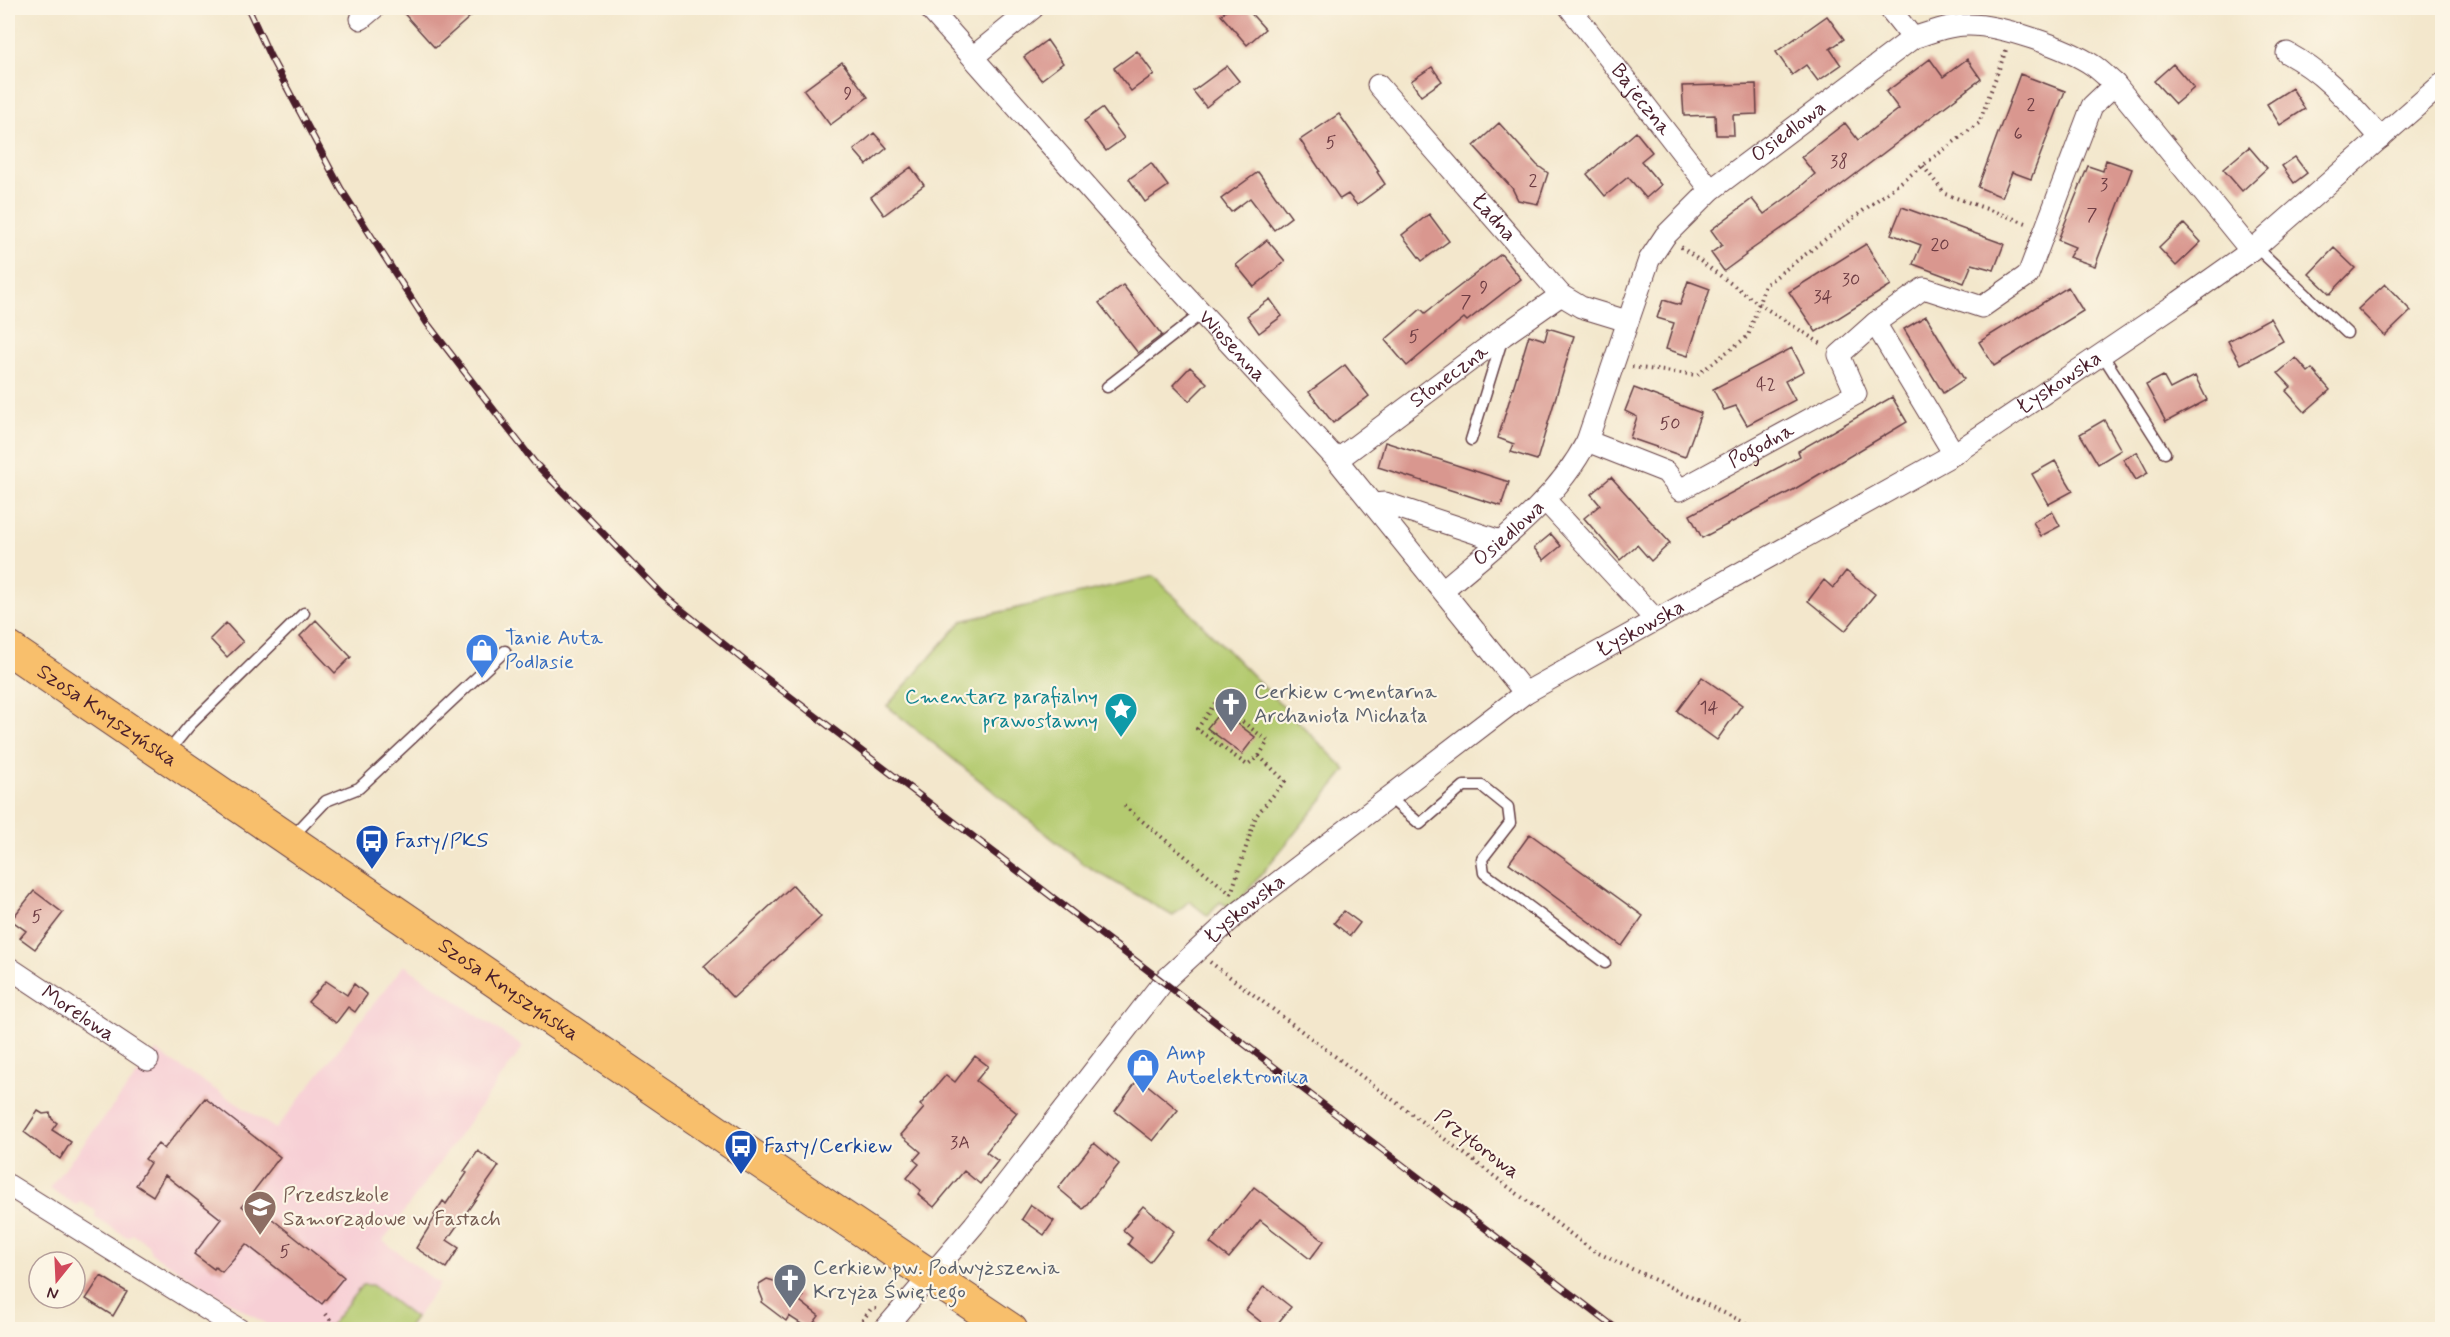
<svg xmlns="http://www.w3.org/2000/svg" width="2450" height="1337" font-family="Mynerve,sans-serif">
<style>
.built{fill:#f7cfd5}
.green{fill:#b4ca6f;stroke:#7f744d;stroke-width:1.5}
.building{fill:#d9978f}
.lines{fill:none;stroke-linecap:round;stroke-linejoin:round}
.service-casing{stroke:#633d43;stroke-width:13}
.minor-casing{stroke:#633d43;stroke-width:23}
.primary-casing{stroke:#633d43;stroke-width:35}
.path{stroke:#633d43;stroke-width:4;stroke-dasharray:1.5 4.5;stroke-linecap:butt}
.service{stroke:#fff;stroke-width:10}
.minor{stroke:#fff;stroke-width:21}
.primary{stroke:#f8bf6c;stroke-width:33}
.rail-casing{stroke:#4a1f2b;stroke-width:7}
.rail{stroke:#fcf5e5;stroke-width:4.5;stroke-dasharray:14;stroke-linecap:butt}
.labels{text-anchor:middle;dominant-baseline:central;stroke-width:4.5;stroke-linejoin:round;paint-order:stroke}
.number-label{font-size:18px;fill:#6e3d44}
.street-label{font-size:21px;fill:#4a1f2b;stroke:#fcf5e5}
.shop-label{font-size:21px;fill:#366cbe;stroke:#fcf5e5;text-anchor:start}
.worship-label{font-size:21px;fill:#5b616d;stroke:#fcf5e5;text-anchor:start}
.culture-label{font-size:21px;fill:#0d838f;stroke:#fcf5e5;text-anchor:end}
.transit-label{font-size:21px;fill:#164399;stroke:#fcf5e5;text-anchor:start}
.education-label{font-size:21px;fill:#785e54;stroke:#fcf5e5;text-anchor:start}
</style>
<rect width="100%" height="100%" fill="#fcf5e5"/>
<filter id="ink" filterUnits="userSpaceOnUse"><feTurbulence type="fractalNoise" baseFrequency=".0167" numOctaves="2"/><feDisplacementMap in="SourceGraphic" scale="12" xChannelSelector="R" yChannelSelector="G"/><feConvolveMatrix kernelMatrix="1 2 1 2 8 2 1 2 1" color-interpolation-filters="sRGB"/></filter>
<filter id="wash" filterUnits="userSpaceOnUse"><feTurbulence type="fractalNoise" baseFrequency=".008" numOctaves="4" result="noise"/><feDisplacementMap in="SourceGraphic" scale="24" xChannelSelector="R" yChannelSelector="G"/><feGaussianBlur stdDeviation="1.35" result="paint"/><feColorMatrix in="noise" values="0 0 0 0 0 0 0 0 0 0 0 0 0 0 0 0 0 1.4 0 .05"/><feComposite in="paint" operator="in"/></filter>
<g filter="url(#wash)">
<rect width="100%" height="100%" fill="#f3e7cc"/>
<path class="built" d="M404 965 523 1047 383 1241 440 1284 408 1329H274L151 1253 148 1244 133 1234 127 1237 95 1217 96 1211 81 1202 76 1205 49 1188 156 1051 276 1129Z"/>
<path class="green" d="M1154 576 1346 770 1233 909 1220 902 1208 916 1189 901 1173 916 1085 865 887 706 962 621Z
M362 1285H372L415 1318 407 1329H328Z"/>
<g id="blocks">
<path class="building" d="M399 8H480L435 48Z
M1229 8H1246L1265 29 1247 45 1221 15Z
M1827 16 1844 39 1830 49 1841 65 1818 81 1806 65 1792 75 1776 52Z
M1047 40 1063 63 1041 80 1024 57Z
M1137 51 1154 74 1131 91 1114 68Z
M1930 59 1943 77 1967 59 1981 79 1807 211 1745 254 1746 255 1724 271 1711 253 1722 245 1711 230 1752 199 1764 214 1793 193 1815 174 1801 157 1845 123 1858 140 1899 109 1886 92Z
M842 62 868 97 830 125 804 90Z
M2173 64 2194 88 2175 104 2154 81Z
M1227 66 1239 81 1206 107 1193 91Z
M1432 67 1442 81 1421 96 1411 81Z
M2020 74 2065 91 2031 179 2012 172 2002 197 1978 187Z
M1756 84 1757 114 1733 115 1734 135H1716L1715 115 1684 116 1682 86Z
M2292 88 2305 109 2280 125 2267 104Z
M1102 108 1124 138 1106 151 1084 121Z
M1339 114 1379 171 1377 172 1385 184 1357 205 1348 194 1340 199 1300 140Z
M1499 123 1537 165 1548 173 1538 204 1518 200 1512 188 1474 146Z
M1636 132 1652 152 1641 161 1661 185 1646 198 1628 177 1605 196 1587 174Z
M874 133 887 148 867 165 854 150Z
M2249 147 2267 168 2242 191 2223 169Z
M2295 157 2307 173 2294 183 2282 166Z
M2106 160 2132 169 2095 266 2069 257 2075 247 2058 240 2088 166 2103 171Z
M1151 163 1168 186 1145 202 1129 179Z
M911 167 924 185 884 215 871 197Z
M1258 172 1291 217 1274 230 1250 198 1231 212 1221 199Z
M1902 207 2004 244 1994 270 1972 264 1964 283 1913 264 1921 245 1891 234Z
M1429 214 1449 241 1422 261 1402 235Z
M2184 224 2201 242 2176 266 2159 248Z
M1267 240 1285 261 1254 287 1236 265Z
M1866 244 1891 285 1816 332 1789 292Z
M2334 248 2355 268 2330 294 2309 274Z
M1501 254 1521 279 1467 321 1464 318 1407 366 1385 340 1421 309 1425 313Z
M1688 281 1710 289 1688 356 1666 349 1674 323 1657 318 1663 300 1680 305Z
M2385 284 2411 311 2385 336 2358 309Z
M1123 285 1162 335 1138 353 1099 303Z
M2068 287 2083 311 1994 366 1979 342Z
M1270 299 1282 316 1259 333 1247 316Z
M1926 316 1964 379 1943 393 1904 329Z
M2270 318 2283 341 2241 364 2228 341Z
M1548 328 1574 336 1537 460 1511 452 1514 444 1498 438 1529 335 1545 340Z
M1792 348 1804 371 1785 381 1795 400 1747 425 1736 406 1724 410 1713 389Z
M2296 358 2308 372 2312 369 2330 390 2305 412 2286 391 2291 387 2278 373Z
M1345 365 1369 396 1333 423 1309 392Z
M1190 367 1207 383 1189 401 1173 385Z
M2163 376 2170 389 2195 376 2207 400 2166 422 2146 385Z
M1634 388 1701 413 1685 457 1630 438 1637 417 1625 411Z
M1892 397 1907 422 1793 490 1702 538 1690 515 1800 456 1798 451Z
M2104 420 2121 450 2098 464 2080 434Z
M1385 442 1509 482 1501 506 1378 467Z
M2137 452 2148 473 2136 480 2123 459Z
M2055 461 2073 491 2049 504 2032 474Z
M1611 477 1670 543 1651 561 1637 545 1620 560 1584 518 1600 505 1591 494Z
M2052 511 2060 526 2041 536 2033 522Z
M1551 534 1561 546 1544 560 1534 548Z
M1846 571 1875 594 1845 631 1808 601 1824 580 1833 588Z
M316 620 351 657 335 673 300 636Z
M226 623 243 642 227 657 210 639Z
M1702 677 1742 705 1717 740 1677 711Z
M1221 711 1255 737 1242 754 1207 728Z
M1530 834 1643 916 1622 946 1509 863Z
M793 885 821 917 733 998 704 966Z
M34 891 63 913 35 949 20 938 26 931 11 920Z
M1344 911 1360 923 1350 936 1334 923Z
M326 981 347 995 354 984 367 995 355 1012 348 1007 336 1023 308 1002Z
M975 1056 988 1066 976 1081 1017 1113 986 1152 998 1161 980 1184 964 1171 934 1207 918 1194 921 1190 907 1178 919 1164 914 1160 921 1152 901 1135 924 1108 920 1105 946 1075 955 1082Z
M1139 1078 1178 1110 1153 1141 1115 1111Z
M205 1098 280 1157 242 1206 266 1225 271 1218 344 1277 322 1304 246 1244 222 1272 215 1267 214 1269 194 1254 221 1219 165 1175 153 1196 136 1185 150 1163 145 1159 158 1144 164 1149Z
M38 1111 43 1114 50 1113 52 1119 57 1123 52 1130 71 1142 60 1159 24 1132Z
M1094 1143 1119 1164 1083 1209 1058 1188Z
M478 1151 499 1166 447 1240 459 1248 446 1268 416 1248 436 1216 434 1215 443 1201 446 1204 467 1173 464 1171Z
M1254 1187 1324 1241 1310 1259 1260 1220 1229 1258 1210 1243Z
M1031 1205 1054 1221 1044 1235 1022 1219Z
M1143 1206 1174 1231 1150 1262 1128 1244 1132 1238 1123 1230Z
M101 1276 127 1292 113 1316 86 1299Z
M767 1279 777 1282 780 1279 803 1297 800 1301 819 1316 809 1329 789 1316 786 1321 761 1302 763 1300 759 1290V1284Z
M1264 1286 1291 1307 1273 1329H1270L1246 1310Z"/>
</g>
</g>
<g filter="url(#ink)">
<use href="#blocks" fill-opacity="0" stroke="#633d43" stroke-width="1.5"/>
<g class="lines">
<defs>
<path id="service" d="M2256 247 2347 333
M2102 354 2165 453
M1107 387 1202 313
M1471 440 1502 340
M167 753 190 725 304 613
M1391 799 1420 824 1464 786H1482L1508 807 1510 823 1482 859 1484 873 1605 963
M291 838 326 801 359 788 505 651"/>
<g id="minor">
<path id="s1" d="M929 8 1139 245 1337 460 1525 693"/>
<path id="s2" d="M1570 8 1711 190"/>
<path d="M1889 8 1913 38"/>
<path d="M361 19 374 8"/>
<path d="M2287 53C2329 76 2349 103 2381 138"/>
<path d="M973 57 1033 8"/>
<path id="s3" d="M1378 85 1561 295 1581 307 1627 321"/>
<path id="s4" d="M1587 441 1666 472 1680 490 1856 394 1839 355 1875 323"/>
<path d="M1954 454 1875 323 1924 288 1982 307 2028 275 2092 106 2115 84"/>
<path id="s5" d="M1337 460 1504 335 1561 295"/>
<path d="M1545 500 1656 620"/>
<path d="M1373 504 1385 503 1500 541"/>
<path id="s6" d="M1443 590C1495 545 1555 503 1587 441L1649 260 1665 236 1711 190 1913 38C1931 32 1949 25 1967 25 1999 24 2068 48 2094 66 2101 71 2108 78 2115 84L2251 251"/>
<path id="s7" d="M8 967 148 1060"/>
<path d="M8 1185 240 1330"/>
<path id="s8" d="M884 1330 974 1225 1163 982 1238 913 1525 693 1954 454 2179 302 2251 251 2442 84"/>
</g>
<g id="primary">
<path id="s9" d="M8 648 752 1156 1011 1330"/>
</g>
</defs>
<use href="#service" class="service-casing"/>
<use href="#minor" class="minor-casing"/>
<use href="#primary" class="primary-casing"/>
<path class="path" d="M1923 166 1945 194 2029 224
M1681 247 1759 304 1823 345
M1632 367 1697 375 1748 336 1765 285 1979 123 2006 50
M1124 806 1231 894
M1231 894 1256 816 1285 781 1259 756 1247 765 1197 729 1216 702 1268 741 1259 756
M1210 962 1592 1250 1760 1330
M326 1314 331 1321 342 1330
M813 1324 821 1330
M855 1330 871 1309H878"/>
<use href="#service" class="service"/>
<use href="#minor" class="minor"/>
<use href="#primary" class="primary"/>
<defs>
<path id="rail" d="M248 8 270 56 341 189 427 323 534 462 663 595 762 675 1618 1330"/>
</defs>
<use href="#rail" class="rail-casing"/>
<use href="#rail" class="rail"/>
</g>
</g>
<defs>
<symbol id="shop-pin" viewBox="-11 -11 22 30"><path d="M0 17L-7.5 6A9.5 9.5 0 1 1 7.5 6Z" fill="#3f7fe0" stroke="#fcf5e5"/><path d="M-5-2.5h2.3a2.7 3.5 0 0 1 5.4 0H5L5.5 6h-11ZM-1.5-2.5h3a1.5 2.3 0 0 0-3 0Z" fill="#fff"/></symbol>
<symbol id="church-pin" viewBox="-11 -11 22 30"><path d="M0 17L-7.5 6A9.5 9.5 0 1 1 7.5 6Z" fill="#6b7280" stroke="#fcf5e5"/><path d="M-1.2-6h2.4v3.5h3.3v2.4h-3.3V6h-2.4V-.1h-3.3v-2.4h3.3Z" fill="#fff"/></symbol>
<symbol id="sight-pin" viewBox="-11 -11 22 30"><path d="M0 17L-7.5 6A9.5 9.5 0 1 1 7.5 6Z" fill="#0f9aa8" stroke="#fcf5e5"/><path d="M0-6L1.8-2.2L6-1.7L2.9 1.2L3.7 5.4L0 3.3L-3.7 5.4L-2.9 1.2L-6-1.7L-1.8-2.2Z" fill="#fff"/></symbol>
<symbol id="bus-pin" viewBox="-11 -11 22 30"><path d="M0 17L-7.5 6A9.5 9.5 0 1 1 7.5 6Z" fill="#1a4fb4" stroke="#fcf5e5"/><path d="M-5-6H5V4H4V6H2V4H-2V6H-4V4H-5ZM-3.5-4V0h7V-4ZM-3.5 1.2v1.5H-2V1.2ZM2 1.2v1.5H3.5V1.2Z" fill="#fff"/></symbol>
<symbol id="school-pin" viewBox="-11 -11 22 30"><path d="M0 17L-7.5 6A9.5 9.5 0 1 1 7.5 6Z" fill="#8d6e63" stroke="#fcf5e5"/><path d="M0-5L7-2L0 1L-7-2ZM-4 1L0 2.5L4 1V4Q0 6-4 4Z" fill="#fff"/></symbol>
</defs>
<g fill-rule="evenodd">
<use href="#shop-pin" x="463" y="631" width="38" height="52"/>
<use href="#church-pin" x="1212" y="685" width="38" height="52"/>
<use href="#sight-pin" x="1102" y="690" width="38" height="52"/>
<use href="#bus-pin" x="353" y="822" width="38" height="52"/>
<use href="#shop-pin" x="1124" y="1046" width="38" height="52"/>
<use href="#bus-pin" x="722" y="1127" width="38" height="52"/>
<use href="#school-pin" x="241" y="1188" width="38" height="52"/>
<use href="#church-pin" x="771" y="1261" width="38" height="52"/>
</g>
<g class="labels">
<g class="number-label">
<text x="848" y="94">9</text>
<text x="2031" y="105">2</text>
<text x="2018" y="134">6</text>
<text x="1331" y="143">5</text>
<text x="1839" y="162">38</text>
<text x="1533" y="181">2</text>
<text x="2104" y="185">3</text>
<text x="2092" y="215">7</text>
<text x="1940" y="245">20</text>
<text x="1851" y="280">30</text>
<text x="1484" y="288">9</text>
<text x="1823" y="297">34</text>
<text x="1466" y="302">7</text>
<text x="1414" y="337">5</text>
<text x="1766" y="385">42</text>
<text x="1670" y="424">50</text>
<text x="1709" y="708">14</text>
<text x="37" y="917">5</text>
<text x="960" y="1143">3A</text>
<text x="285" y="1252">5</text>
</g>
<g class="street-label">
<text stroke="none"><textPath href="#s2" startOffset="116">Bajeczna</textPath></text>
<text stroke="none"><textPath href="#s6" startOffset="591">Osiedlowa</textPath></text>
<text stroke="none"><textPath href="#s3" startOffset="176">Ładna</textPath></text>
<text stroke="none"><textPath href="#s1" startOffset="454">Wiosenna</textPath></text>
<text stroke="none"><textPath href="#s5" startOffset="140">Słoneczna</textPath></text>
<text stroke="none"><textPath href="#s8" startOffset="1528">Łyskowska</textPath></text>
<text stroke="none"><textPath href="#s4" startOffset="200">Pogodna</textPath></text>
<text stroke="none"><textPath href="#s6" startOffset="87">Osiedlowa</textPath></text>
<text stroke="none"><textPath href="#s8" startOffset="1042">Łyskowska</textPath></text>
<text stroke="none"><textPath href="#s9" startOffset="120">Szosa Knyszyńska</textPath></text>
<text stroke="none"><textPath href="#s8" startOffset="556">Łyskowska</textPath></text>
<text stroke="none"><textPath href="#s9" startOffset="606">Szosa Knyszyńska</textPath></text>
<text stroke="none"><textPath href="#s7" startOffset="84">Morelowa</textPath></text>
<text transform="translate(1477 1144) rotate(37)">Przytorowa</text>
</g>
<g class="shop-label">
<text x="505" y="638">Tanie Auta<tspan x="505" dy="24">Podlasie</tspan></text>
<text x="1166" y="1053">Amp<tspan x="1166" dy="24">Autoelektronika</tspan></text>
</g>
<g class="worship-label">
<text x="1254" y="692">Cerkiew cmentarna<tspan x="1254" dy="24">Archanioła Michała</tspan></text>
<text x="813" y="1268">Cerkiew pw. Podwyższenia<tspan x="813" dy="24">Krzyża Świętego</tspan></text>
</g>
<g class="culture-label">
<text x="1098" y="697">Cmentarz parafialny<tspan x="1098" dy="24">prawosławny</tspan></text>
</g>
<g class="transit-label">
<text x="395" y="841">Fasty/PKS</text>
<text x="764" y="1146">Fasty/Cerkiew</text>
</g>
<g class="education-label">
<text x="283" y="1195">Przedszkole<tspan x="283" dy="24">Samorządowe w Fastach</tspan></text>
</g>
</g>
<rect width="2450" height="1337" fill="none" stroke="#fcf5e5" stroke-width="30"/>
<g transform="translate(57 1280) rotate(198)"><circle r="28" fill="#fcf5e5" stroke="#b59f9b" stroke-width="1.5"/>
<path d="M0-4.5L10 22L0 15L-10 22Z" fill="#d1495b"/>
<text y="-9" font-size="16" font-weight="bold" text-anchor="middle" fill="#4a1f2b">N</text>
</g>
</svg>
